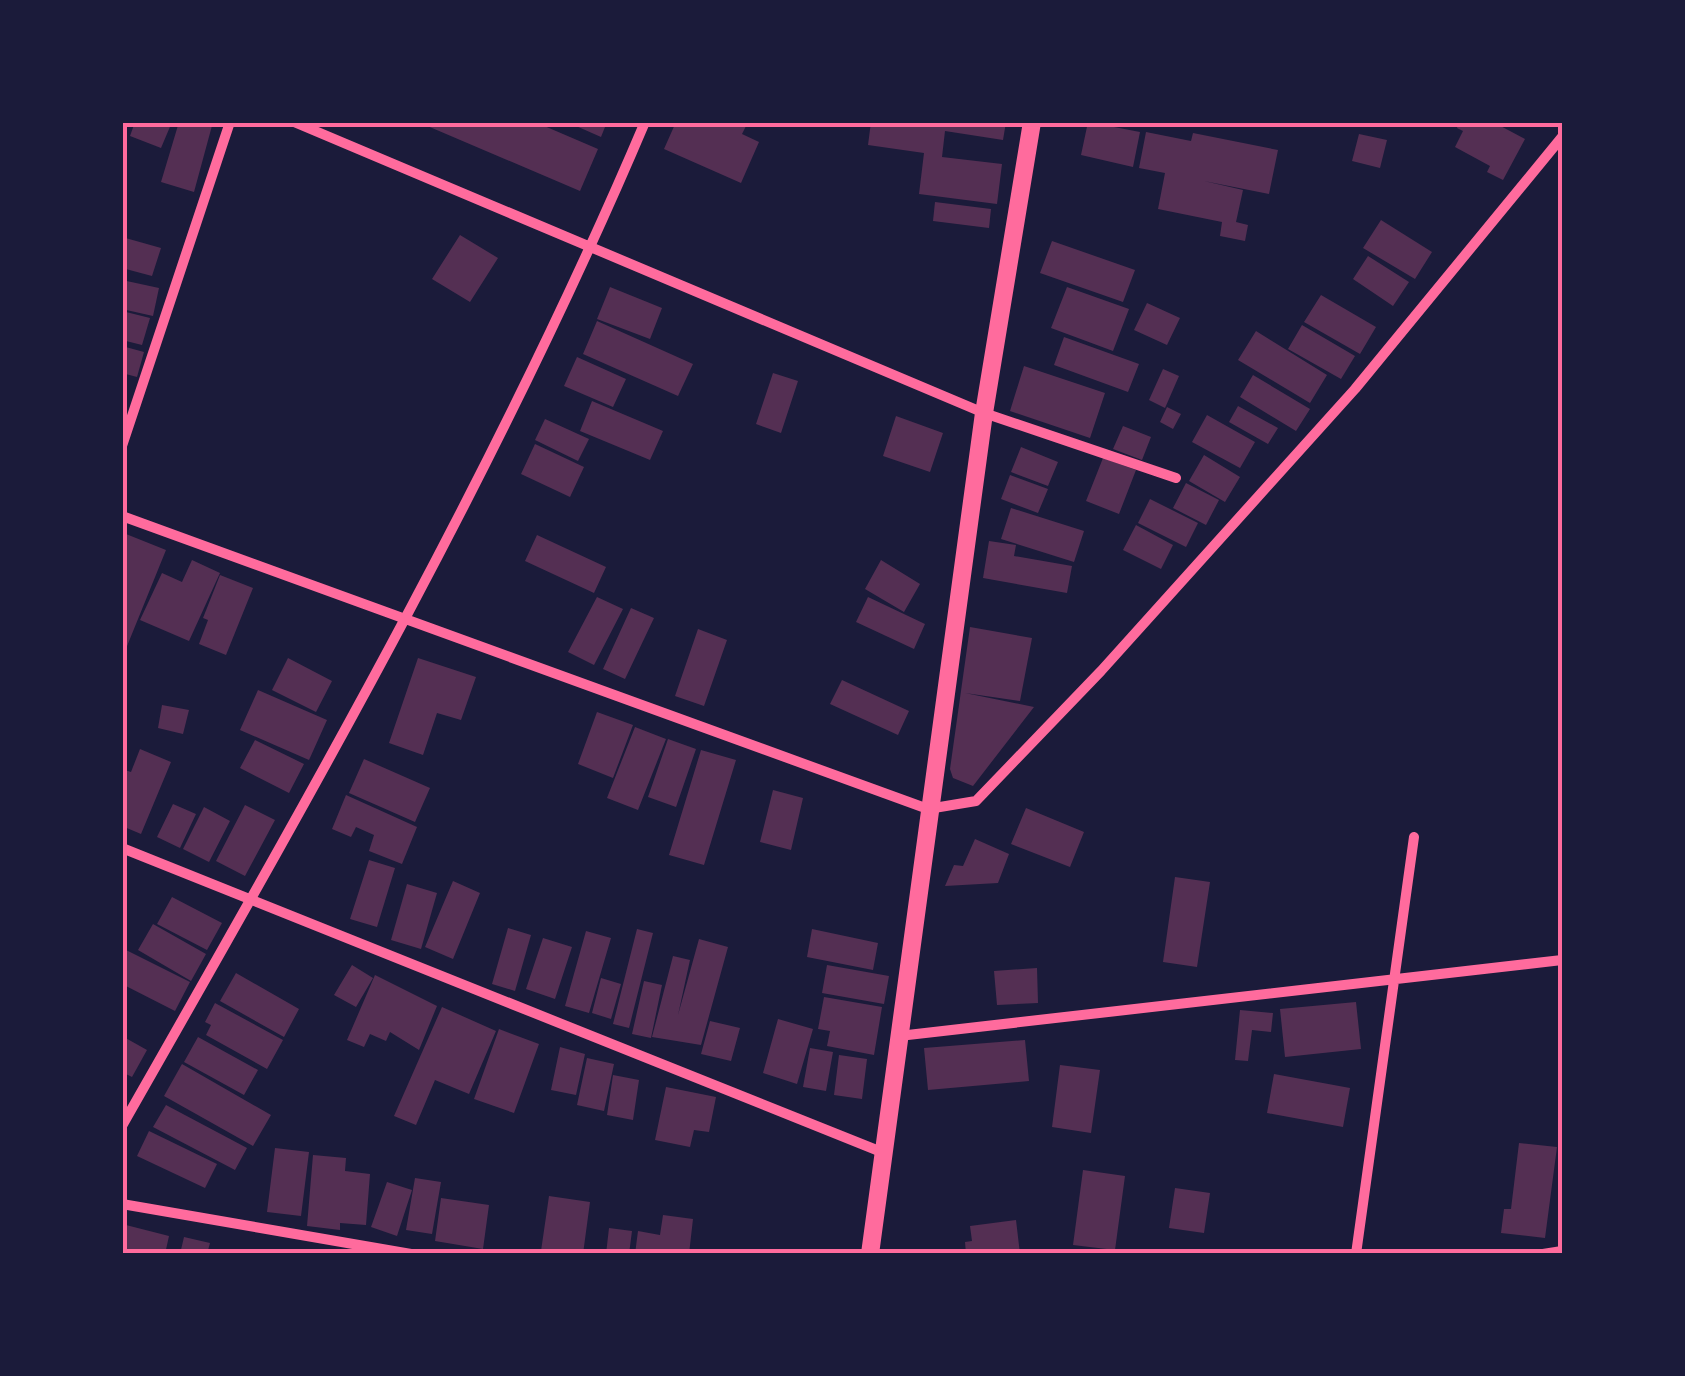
<svg xmlns="http://www.w3.org/2000/svg" width="1685" height="1376" font-family="Overpass,sans-serif">
<style>
.building{fill:#542f53}
.lines{fill:none;stroke-linecap:round;stroke-linejoin:round}
.minor{stroke:#ff6b9d;stroke-width:10}
.tertiary{stroke:#ff6b9d;stroke-width:18}
.neatline{fill:none;stroke:#ff6b9d;stroke-width:4}
</style>
<rect width="100%" height="100%" fill="#1b1b3a"/>
<path class="building" d="M135 122H172L161 148 130 136Z
M179 122H213L194 192 161 182Z
M418 122H535L598 149 580 191Z
M567 122H607L601 137Z
M676 122H748L742 134 759 142 741 183 664 149Z
M871 122H1006L1003 140 945 131 942 157 1002 164 997 204 919 194 924 153 868 145Z
M1088 122 1140 132 1133 167 1081 155Z
M1459 122H1493L1525 139 1503 180 1487 172 1490 166 1455 147 1463 131 1457 128Z
M1146 132 1191 141 1193 133 1278 150 1269 194 1204 181 1243 190 1236 222 1248 225 1245 241 1220 236 1222 222 1158 209 1165 173 1139 168Z
M1359 134 1387 140 1380 168 1352 161Z
M935 202 991 209 989 228 933 221Z
M1381 220 1432 252 1415 279 1363 248Z
M460 235 498 258 470 302 432 279Z
M122 237 161 248 152 276 122 268Z
M1052 241 1135 270 1123 302 1040 273Z
M1368 256 1409 282 1393 306 1353 279Z
M122 280 159 288 153 316 122 309Z
M610 287 662 308 650 339 597 319Z
M1067 287 1129 309 1113 351 1051 328Z
M1321 295 1376 327 1360 354 1304 322Z
M1147 303 1180 318 1167 345 1134 330Z
M122 311 150 318 142 345 122 340Z
M597 321 693 364 678 396 583 354Z
M1302 325 1355 356 1341 379 1288 349Z
M1256 331 1327 375 1310 403 1238 360Z
M1064 337 1139 364 1128 392 1054 365Z
M122 346 144 352 137 377 122 373Z
M577 357 626 379 613 407 564 386Z
M1024 366 1105 393 1090 438 1010 411Z
M1163 369 1179 376 1165 408 1149 400Z
M773 373 798 381 781 433 756 424Z
M1253 375 1310 409 1296 431 1240 397Z
M592 401 663 431 650 460 580 431Z
M1238 406 1278 428 1268 444 1229 422Z
M1167 407 1181 414 1173 429 1160 422Z
M1207 415 1255 442 1240 468 1192 442Z
M896 416 943 433 930 472 883 456Z
M545 419 589 439 578 461 535 440Z
M1123 426 1151 437 1142 460 1113 449Z
M535 444 584 467 570 497 521 474Z
M1021 447 1058 462 1048 486 1011 472Z
M1204 455 1240 477 1225 502 1189 481Z
M1103 458 1136 470 1119 514 1086 501Z
M1010 475 1048 489 1038 513 1001 499Z
M1186 483 1219 500 1206 525 1173 508Z
M1150 499 1198 523 1186 547 1138 523Z
M1011 508 1084 531 1074 562 1001 539Z
M1136 525 1173 545 1161 569 1123 550Z
M126 534 166 550 123 656 122 543Z
M537 535 606 567 594 593 525 561Z
M989 541 1016 545 1014 556 1072 566 1067 593 983 578Z
M192 560 220 573 189 641 140 620 162 573 182 582Z
M881 560 920 584 904 612 865 589Z
M220 575 253 588 226 655 199 644 208 620 203 618Z
M597 597 623 609 594 665 568 652Z
M868 597 925 624 914 649 856 622Z
M631 608 654 618 625 679 603 669Z
M970 627 1032 638 1020 701 965 693 1034 707 973 786 953 778 950 769Z
M698 629 727 640 704 706 675 696Z
M288 658 332 681 316 712 272 690Z
M418 658 476 677 461 720 437 713 423 755 389 743Z
M842 680 909 711 898 735 830 704Z
M258 690 327 720 309 760 240 730Z
M162 705 189 710 183 734 158 728Z
M597 712 633 725 613 778 578 764Z
M635 727 666 739 638 810 607 798Z
M668 739 696 749 676 807 648 797Z
M255 740 304 764 289 793 240 768Z
M140 749 171 762 141 834 122 826V769L131 772Z
M701 750 736 760 704 865 669 855Z
M364 759 430 788 415 822 349 793Z
M773 790 803 798 791 850 760 842Z
M346 795 417 827 402 864 369 851 374 835 356 827 351 837 332 829Z
M173 804 196 814 180 848 157 837Z
M245 805 275 820 245 876 216 861Z
M204 807 230 821 209 862 183 849Z
M1026 808 1084 832 1070 867 1011 844Z
M975 839 1009 854 998 883 945 886 954 865 963 866Z
M369 860 395 868 377 927 350 919Z
M1175 877 1210 882 1197 967 1163 962Z
M453 881 480 893 453 959 425 947Z
M407 884 437 893 421 949 391 940Z
M172 897 222 923 207 950 157 924Z
M153 924 206 954 191 981 138 950Z
M508 928 531 935 515 991 492 984Z
M637 929 653 933 629 1028 613 1024Z
M812 929 878 943 873 970 807 957Z
M586 931 611 938 589 1013 565 1006Z
M543 938 572 947 555 999 526 989Z
M699 939 728 947 701 1045 652 1037 673 956 690 960 678 1015Z
M122 948 190 982 175 1011 122 984Z
M352 965 373 978 356 1007 334 995Z
M827 965 889 976 884 1004 822 993Z
M1037 968 1038 1003 997 1005 994 971Z
M236 973 299 1009 284 1037 220 1001Z
M375 975 437 1006 419 1050 390 1032 386 1041 370 1034 364 1047 347 1040Z
M601 978 621 984 611 1019 592 1013Z
M644 981 662 985 651 1038 632 1034Z
M824 997 882 1007 874 1055 827 1046 830 1031 818 1029Z
M1356 1002 1361 1049 1285 1057 1280 1009Z
M215 1003 283 1040 267 1069 206 1035 211 1025 205 1022Z
M442 1007 496 1031 469 1094 435 1080 416 1125 394 1116Z
M1240 1010 1273 1013 1271 1032 1252 1030 1248 1061 1235 1060Z
M778 1019 813 1029 797 1084 763 1073Z
M710 1021 740 1028 731 1061 701 1054Z
M499 1029 539 1044 514 1113 474 1099Z
M122 1036 147 1050 132 1077 122 1072Z
M198 1037 258 1070 244 1095 184 1062Z
M1025 1040 1029 1081 928 1090 924 1048Z
M560 1047 585 1054 576 1095 551 1090Z
M810 1048 833 1052 826 1091 803 1087Z
M839 1055 867 1059 862 1099 834 1095Z
M587 1058 614 1064 604 1111 577 1105Z
M182 1064 271 1115 253 1146 164 1096Z
M1060 1065 1100 1070 1091 1133 1052 1127Z
M1274 1074 1350 1088 1343 1127 1267 1113Z
M613 1075 639 1080 633 1120 607 1115Z
M666 1087 716 1097 709 1132 694 1130 690 1147 655 1140Z
M166 1105 247 1148 235 1170 153 1127Z
M149 1131 217 1164 205 1188 137 1156Z
M1519 1143 1557 1147 1545 1238 1501 1233 1504 1209H1511Z
M275 1148 309 1152 301 1216 267 1212Z
M313 1155 346 1158 345 1171 370 1174 366 1225 340 1223V1230L307 1226Z
M1083 1170 1125 1176 1115 1250 1073 1245Z
M415 1178 441 1182 432 1234 406 1230Z
M387 1182 412 1190 397 1236 371 1227Z
M1175 1188 1210 1193 1204 1233 1169 1228Z
M549 1196 590 1202 583 1254 541 1251Z
M441 1198 489 1205 483 1249 435 1241Z
M663 1215 693 1219 689 1254H635L638 1231 660 1235Z
M1016 1220 1020 1254H966L965 1242 972 1241 970 1226Z
M122 1224 169 1236 165 1254H122Z
M609 1228 632 1231 629 1254H606Z
M184 1237 210 1243 207 1254H180Z"/>
<g class="lines">
<path class="minor" d="M294 122 984 413 1176 478
M122 446 230 122
M122 516 928 809 976 801 1101 671 1355 389 1562 137
M122 848 884 1153
M899 1036 1562 960
M122 1126C308 799 498 469 645 122
M122 1204 411 1254
M1356 1254 1414 837
M1543 1254 1562 1251"/>
<path class="tertiary" d="M870 1254 984 413 1032 122"/>
</g>
<rect width="1685" height="1376" fill="none" stroke="#1b1b3a" stroke-width="250"/>
<rect x="125" y="125" width="1435" height="1126" class="neatline"/>
</svg>
